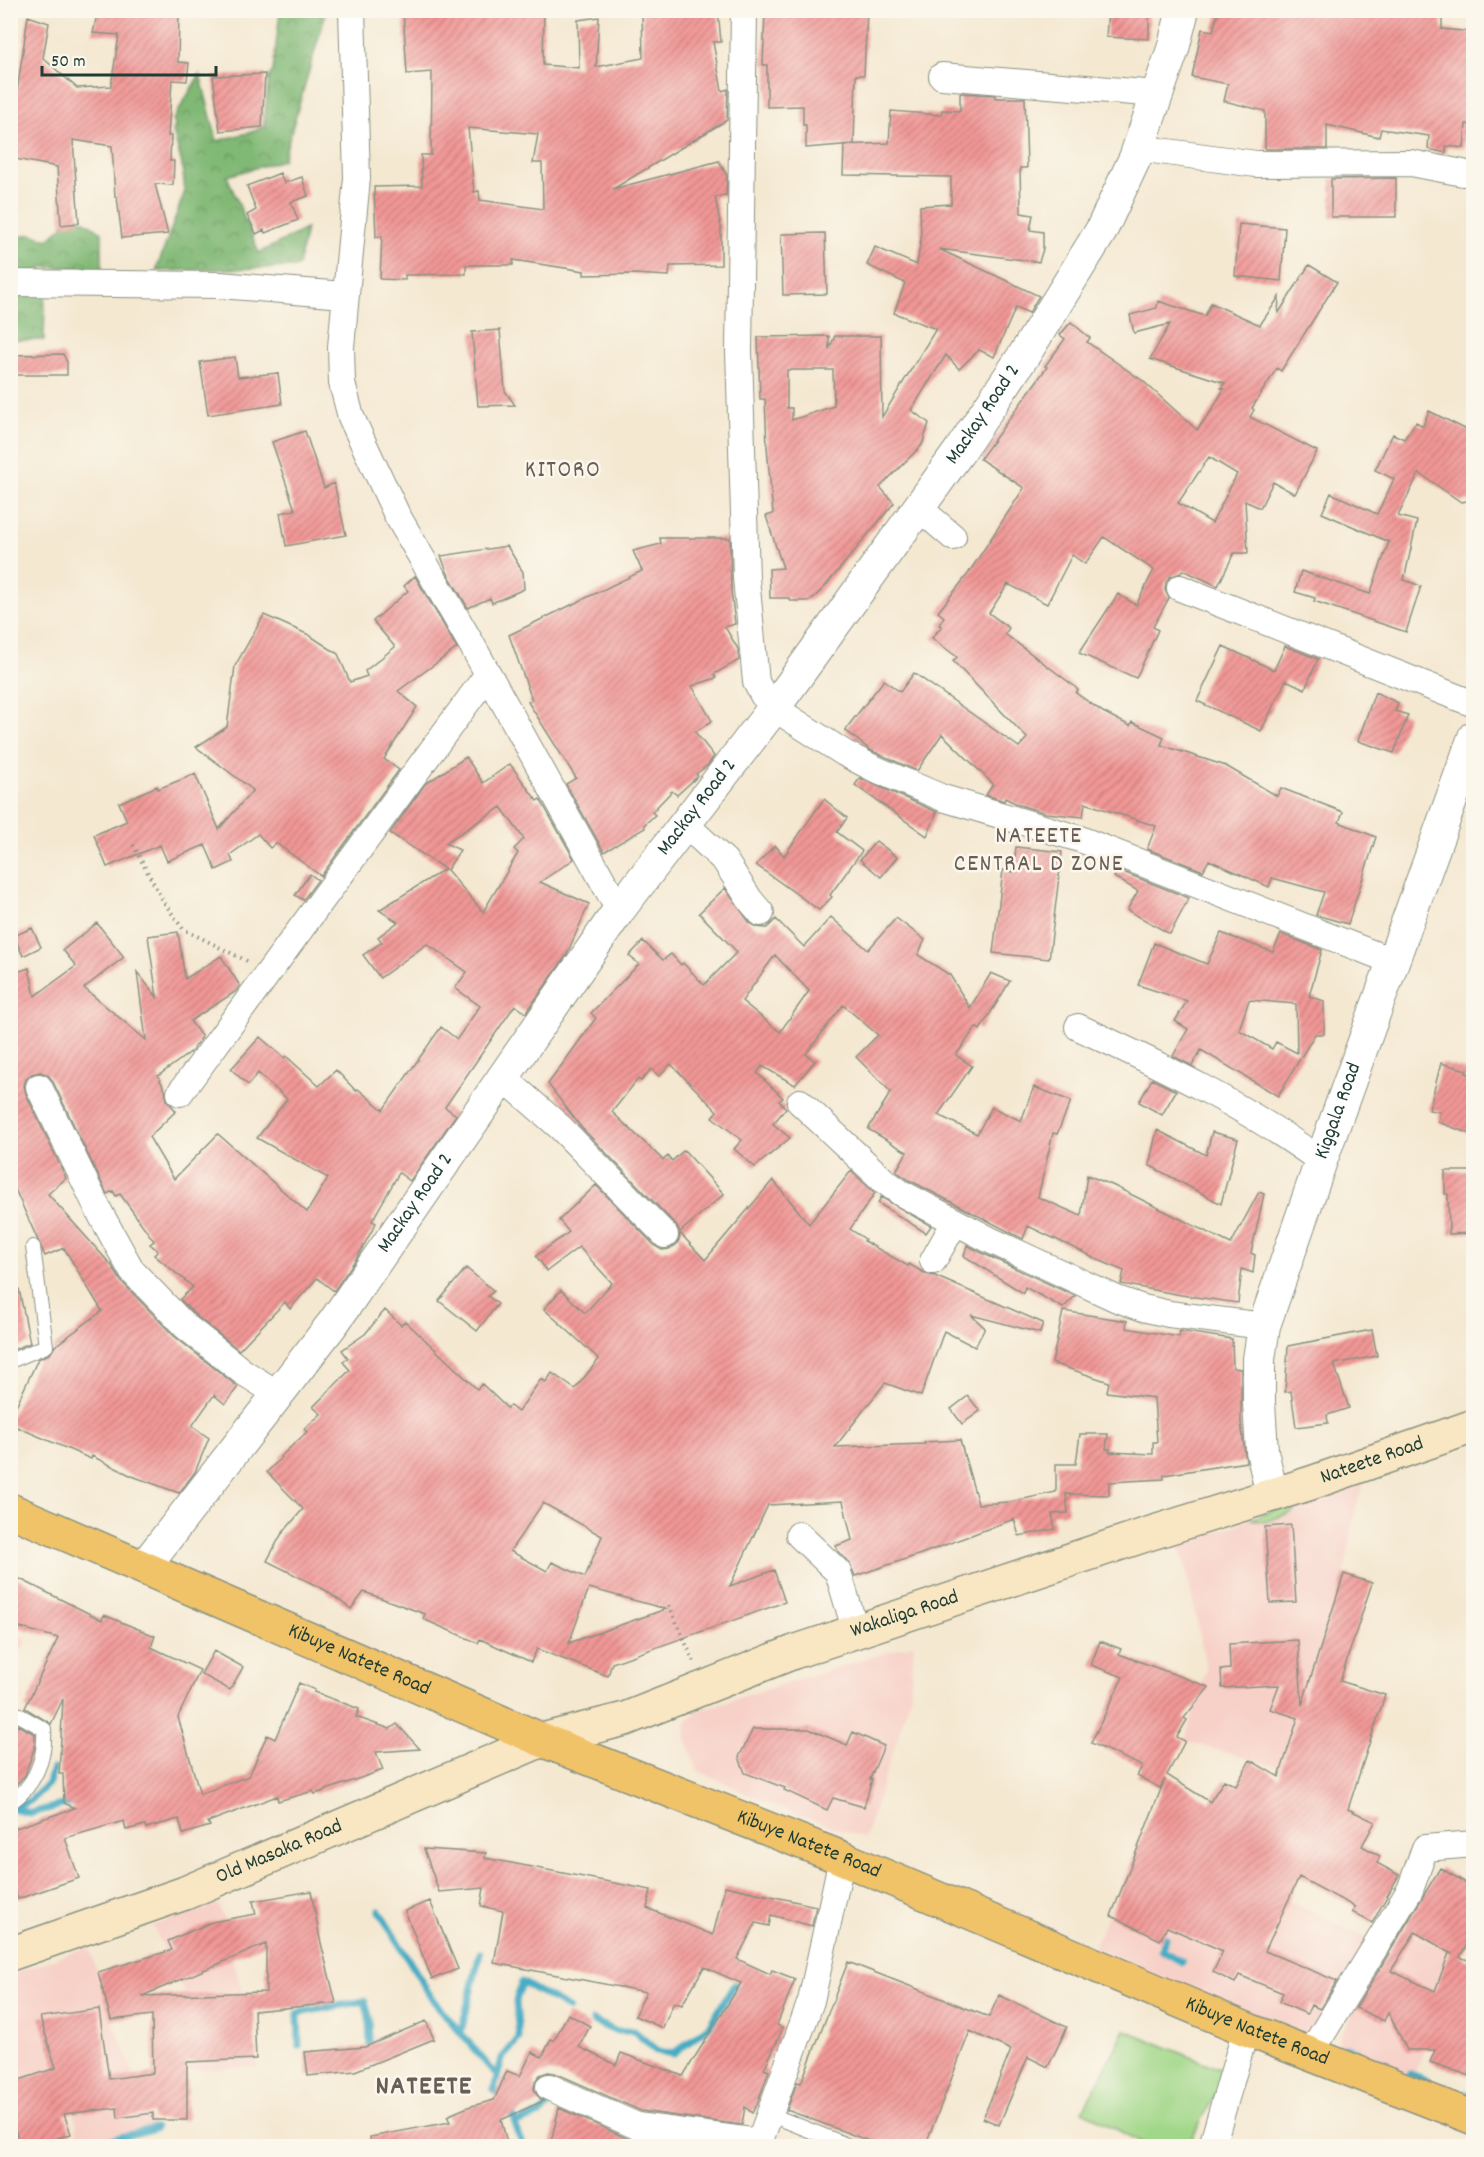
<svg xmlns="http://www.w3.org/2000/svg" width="1484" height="2157" font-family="Dekko,sans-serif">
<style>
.built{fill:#f7d1c8;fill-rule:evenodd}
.green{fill:#a1d788;stroke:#608a5e;stroke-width:1.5}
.forest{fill:url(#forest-crowns);stroke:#507a54;stroke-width:1.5}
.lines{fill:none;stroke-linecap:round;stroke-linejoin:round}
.stream{stroke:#44acc4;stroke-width:7}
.building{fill:url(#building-hatch);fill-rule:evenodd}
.service-casing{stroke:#8a9282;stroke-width:16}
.minor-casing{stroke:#8a9282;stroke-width:28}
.tertiary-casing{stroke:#8a9282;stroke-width:34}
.secondary-casing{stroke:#8a9282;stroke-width:36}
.primary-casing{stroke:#8a9282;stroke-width:36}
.path{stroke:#8a9282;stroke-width:4;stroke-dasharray:1.5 4.5;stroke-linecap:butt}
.service{stroke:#fff;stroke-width:14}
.minor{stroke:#fff;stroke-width:26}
.tertiary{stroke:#fff;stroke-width:32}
.secondary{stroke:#f9e7c3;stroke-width:33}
.primary{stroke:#f1c369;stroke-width:33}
.labels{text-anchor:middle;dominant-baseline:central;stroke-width:5;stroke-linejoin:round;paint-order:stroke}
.street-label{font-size:21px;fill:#1f3d34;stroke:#fbf7ec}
.quarter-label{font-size:24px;letter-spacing:1.5px;fill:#695d57;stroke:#fbf7ec}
.district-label{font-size:27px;font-weight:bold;letter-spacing:1.5px;fill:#695d57;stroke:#fbf7ec}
</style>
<defs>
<pattern id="forest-crowns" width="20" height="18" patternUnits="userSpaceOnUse" patternTransform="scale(1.5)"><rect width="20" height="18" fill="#80b874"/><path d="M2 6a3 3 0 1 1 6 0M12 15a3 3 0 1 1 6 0" fill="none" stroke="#689760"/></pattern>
<pattern id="building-hatch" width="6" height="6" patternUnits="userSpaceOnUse" patternTransform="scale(1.5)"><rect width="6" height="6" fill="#f29897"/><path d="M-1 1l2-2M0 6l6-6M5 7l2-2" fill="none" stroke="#c37d7c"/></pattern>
</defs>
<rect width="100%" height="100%" fill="#fbf7ec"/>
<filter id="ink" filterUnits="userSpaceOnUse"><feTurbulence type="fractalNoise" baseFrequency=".0167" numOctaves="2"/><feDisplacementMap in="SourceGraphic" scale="12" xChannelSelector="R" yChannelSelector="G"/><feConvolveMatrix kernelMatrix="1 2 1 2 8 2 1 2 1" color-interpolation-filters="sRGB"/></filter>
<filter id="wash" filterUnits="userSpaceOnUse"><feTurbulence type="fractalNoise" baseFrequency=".008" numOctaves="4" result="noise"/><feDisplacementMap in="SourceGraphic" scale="24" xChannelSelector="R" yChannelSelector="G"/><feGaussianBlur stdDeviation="1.35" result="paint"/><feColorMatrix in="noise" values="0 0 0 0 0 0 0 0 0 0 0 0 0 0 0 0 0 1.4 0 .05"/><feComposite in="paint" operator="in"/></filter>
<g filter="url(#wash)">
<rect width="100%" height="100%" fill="#f4e8d1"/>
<path class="built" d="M1366 1478 1356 1507 1344 1574 1282 1768 1185 1741 1206 1668 1186 1568 1179 1547 1298 1500Z
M11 1630 27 1641 11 1665Z
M914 1644 910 1698 865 1838 771 1805 697 1770 685 1736 686 1723 699 1710Z
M1150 1819 1288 1900 1370 1940 1322 2046 1093 1948Z
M218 1904 224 1919 230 1950 255 2036 258 2067 188 2070 185 1995 153 1926Z
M1394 1925 1449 1953 1437 1985 1449 1990 1411 2082 1334 2050Z
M89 1946 112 2018 155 2128 110 2140 91 2139 57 2146H11L10 1975ZM45 2037 76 2120 77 2140 71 2144 73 2128Z"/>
<path class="green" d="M1298 1500 1293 1512 1265 1522 1251 1519Z
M1125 2030 1227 2072 1188 2146H1147L1083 2111Z"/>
<path class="forest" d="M280 11H310L325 16 283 160 227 176 259 253 306 229 298 267 156 271 185 191 182 164 173 131 175 126 173 120 200 74 217 141 251 132 264 127 269 77 273 71Z
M75 215 102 232V269L44 267 11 283 45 296 44 340H11V238L31 234 48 240Z"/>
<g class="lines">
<path class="stream" d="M12 1808 30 1801 49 1783 53 1769
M12 1809 31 1813 74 1802
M379 1911 433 2000 497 2076
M1166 1938 1161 1950 1182 1962
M593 2021 615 2031H634L657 2051 674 2054 709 2026 734 1985
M461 2032 480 1953
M299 2046 298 2013 365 2001 369 2017 370 2045
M1345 2048 1356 2051
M1372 2060 1384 2065
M1410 2074 1427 2080
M1457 2092 1468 2095
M504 2097 494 2090 502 2058 519 2038 516 2001 522 1982 568 2008
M509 2106 523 2146
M516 2123 541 2114 555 2096
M57 2146 91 2139 110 2140 155 2128"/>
</g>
<g id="blocks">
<path class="building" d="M98 10H179L178 62 189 63 187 81 172 80 168 136H171L170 161H174L173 185 155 184 168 234 122 238 117 197H115L112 146 73 140 79 223 61 225 57 167 10 158V89L17 92 28 16 49 23 43 58 77 88 111 86 119 35 93 33Z
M403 10H544L543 65 579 68 578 20 599 17 596 67 643 58 642 10H718L721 42H713L722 91 728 89 727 120 613 189 719 161 727 176 726 195 715 197 721 227V265L670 266 669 276 633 274 584 275V271L513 260V265H466V274L405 275V280L380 279 382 236 376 237 374 187 422 186 421 155H431L432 72 407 74ZM468 128 538 134 533 163H542L543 209 480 200 479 191 474 192Z
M765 10H867L864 75H856L854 144 806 148V125H803V106L767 107V65H763Z
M1108 10H1149V39L1106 37Z
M1219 10H1442V29L1473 32V125L1466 124 1464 148 1446 146V153L1428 149 1429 136 1381 129 1379 137 1327 125V149H1265V111L1224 101 1228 84 1192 77 1202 29 1213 31Z
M265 74 262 127 220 131 213 76Z
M960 93 995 95V98H1025L1027 168H1020L1021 213 1033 215 1030 230 1043 232V249L1039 262 939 249 1039 296 1029 313 1016 307 994 357 979 350 959 369 946 355 911 410 929 423 922 445 880 487 894 503 823 589 810 601H790V598H770L769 569 783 568 766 516 773 514 767 447 765 399H760L758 337 829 336V349L835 336H881L882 417 936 329 894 313 905 283 867 265 875 247 917 265 921 238 920 206 951 204V177L843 175 844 145 889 143 891 111 941 115 942 110 960 111ZM787 370H833L834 406 792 420V408H787Z
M280 173 284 183 302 177 308 196 291 202 298 220 265 233 264 230 256 234 247 215 256 210 247 186Z
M1396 178V217H1331V179Z
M1239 224 1285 228 1281 281 1235 276Z
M825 233 827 294 783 295 781 234Z
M1309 265 1337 282 1281 371 1277 368 1252 408 1254 410 1250 417 1317 451 1295 494 1273 482 1260 508 1245 501 1248 553H1234L1218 586 1183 570 1181 573 1170 577 1166 582 1165 590 1169 598 1153 627 1158 630 1136 678 1079 653 1118 594 1136 605 1154 570 1104 537 1085 564 1072 555 1047 604 1008 584 989 613 1009 628 1005 634 1074 686 1078 690 1076 693 1103 712 1130 726 1132 722 1164 737 1161 745 1226 766 1277 796 1281 788 1343 812 1339 822 1376 837 1348 924 1316 915 1324 892 1272 878 1269 887 1209 860 1203 871 1147 849 1156 826 1085 803 1083 817 1046 813 1019 805 1005 798 1004 801 986 795 993 784 942 734 917 771 870 750 845 730 884 680 900 692 914 673 1019 747 1027 738 953 661 957 657 932 638 942 626 939 625 944 617 938 612 968 574 1024 488 980 459 1047 367 1045 366 1065 339 1060 335 1071 322 1090 338 1087 342 1143 381 1197 430 1212 410 1224 389 1221 388 1225 383 1150 359 1170 324 1134 333 1130 315 1157 308 1158 301 1205 316 1211 303 1260 325 1279 297 1278 314ZM1209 457 1237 474 1212 523 1178 503Z
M500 330 505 391 515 405 478 406 472 332Z
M63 354 67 362V375H10V355Z
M235 357 238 377 278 373 282 404 208 415 200 362Z
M1429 411 1473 433V500L1461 502 1419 473 1398 516 1417 521 1404 580 1421 586 1406 632 1314 601 1315 598 1295 592 1301 571 1370 594 1389 542 1322 513 1331 493 1377 514 1394 479 1375 470 1393 434 1404 439 1416 422 1423 426Z
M305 431 324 488 334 483 346 535 286 546 280 513 295 510 272 442Z
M660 538H730L731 590 735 624 725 627 738 649 739 660 714 674 716 678 692 686 712 721 695 732 714 756 708 765 696 774 698 776 677 795 672 791 652 812 655 815 644 825 645 828 604 852 566 784 576 778 528 702 532 700 509 635 642 571 633 551 661 544Z
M507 546 523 572 524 589 492 603 490 598 468 608 448 574 441 556Z
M415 576 457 648 398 691 417 707 384 759 399 770 321 876 276 843 270 848 258 834 230 855 233 862 216 870 205 845 167 861 160 845 107 867 94 835 127 821 119 803 157 786 158 789 195 774 219 829 253 790 196 747 227 727 235 666 264 615 309 635 338 654 350 682 367 676 365 671 395 647 373 621 408 591 404 586Z
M1223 646 1274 670 1285 646 1318 659 1305 689 1286 680 1261 731 1197 701Z
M1375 692 1398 703 1395 711 1408 715 1394 753 1358 741Z
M466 757 483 783 510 764 537 801 540 799 574 859 540 882 589 904 566 956 526 1013 515 1005 445 1107 456 1115 410 1181 399 1173 372 1221 376 1223 358 1256 334 1291 317 1278 290 1309 285 1302 239 1350 195 1315 180 1299 193 1287 154 1255 158 1251 150 1244 154 1241 120 1194 116 1196 113 1191 107 1194 52 1080 48 1075 41 1072 32 1074 26 1079 24 1085 26 1094 66 1178 48 1194 112 1266 121 1281 174 1336 238 1387 225 1404 214 1395 192 1426 209 1438 195 1472 179 1493 132 1476 92 1456 91 1459 10 1424V1419L38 1359 50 1354 55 1346 102 1311 64 1248 45 1256 10 1178V1047L15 1043 10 1029V974L29 968 35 996 76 966 63 950 97 923 124 957 84 988 146 1040 137 972 157 997 148 936 178 932 185 979 221 956 240 986 235 992 190 1021 202 1037 192 1051 158 1076 165 1090 167 1100 176 1111 149 1137 174 1179 218 1134 307 1212 328 1178 257 1138 287 1099 258 1073 248 1085 231 1069 260 1037 284 1058 286 1056 319 1086 336 1070 356 1091 358 1089 383 1110 441 1027 457 1039 480 1006 455 988 467 972 427 944 380 978 363 955 382 942 378 937 398 922 379 910 445 869 390 833 425 784ZM501 807 524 839 514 849 518 853 483 912 447 870 460 850 445 843Z
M860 778 937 812 927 836 855 785Z
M824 799 847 818 837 832 862 851 830 895 832 897 819 910 756 865 775 845 784 856Z
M876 841 897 857 881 877 860 860Z
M1016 847 1062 852 1049 959 993 953 1003 870 1013 872Z
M1118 870 1189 898 1170 934 1127 910 1138 891 1114 877Z
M310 874 318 880 303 900 295 895Z
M725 888 750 923 756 927 767 928 776 919 804 947 831 917 868 950 896 918 925 940 918 955 950 975 970 1008 991 973 1010 981 980 1030 976 1027 956 1055 972 1066 938 1115 977 1134 992 1107 1021 1121 1034 1087 1071 1101 1057 1134 1053 1133 1038 1197 1081 1216 1087 1175 1112 1185 1231 1244 1259 1192 1264 1194 1251 1253 1255 1255 1253 1273 1242 1269 1238 1303 1181 1295 1121 1284 1124 1271 1089 1256V1255L1028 1226 1023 1239 909 1180 896 1171 907 1152 868 1129 891 1092 856 1057 878 1035 843 1005 806 1054 815 1061 795 1085 762 1066 757 1073 783 1098 779 1101 786 1108 773 1124 790 1138 755 1167 734 1149 742 1140 712 1117 717 1111 671 1064 659 1076 651 1069 641 1081 638 1079 612 1112 663 1160 668 1156 672 1161 684 1150 724 1194 680 1232 676 1225 581 1127 548 1084 596 1018 591 1013 639 964 629 956 643 941 663 960 671 954 681 965 683 963 704 985 737 952 699 913ZM775 955 809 991 780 1032 742 1001Z
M32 928 41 947 23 956 14 936Z
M1221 933 1273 952 1281 934 1322 950 1309 996 1324 1001V1034H1315L1278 1096 1201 1050 1192 1066 1173 1056 1188 1029 1175 1021 1187 1001 1138 985 1154 943 1207 964ZM1249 1000 1296 1004 1297 1053 1276 1042 1272 1049 1239 1030Z
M1441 1063 1467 1070 1466 1073 1473 1075V1135L1438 1122 1440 1112 1429 1110Z
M1152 1079 1176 1091 1162 1115 1139 1102Z
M1157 1130 1206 1155 1212 1132 1238 1139 1221 1204 1149 1165Z
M851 1171 875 1193 850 1229 865 1239 864 1241 908 1266 909 1264 926 1274 935 1276 1043 1323 1040 1333 971 1315 985 1328 975 1347 944 1331 921 1396 885 1383 835 1447 925 1444 924 1442 960 1440 978 1504 1010 1502 1056 1492V1464H1076L1080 1434H1108L1106 1449H1110L1109 1452 1153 1454V1442H1157L1154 1398 1107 1392 1109 1382 1052 1363 1063 1311 1127 1321 1126 1328 1179 1337 1180 1331 1232 1339 1233 1368 1241 1369V1422L1246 1462 1164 1475V1479L1109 1482V1495L1066 1494 1068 1513 1052 1514 1055 1529 1019 1536 1014 1519 921 1554 855 1576 849 1562 838 1551 836 1546 852 1540 843 1501 768 1505 730 1586 774 1570 785 1602 612 1663 608 1676 537 1649 531 1662 480 1639 478 1643 423 1619 425 1614 364 1592 351 1609 325 1590 267 1561 281 1535 303 1509 267 1472 281 1458 280 1457 307 1432 304 1429 321 1414 313 1407 350 1370 343 1362 348 1358 342 1350 365 1334 385 1310 401 1325 405 1321 477 1389 482 1384 507 1408 510 1406 518 1412 541 1379 546 1382 552 1373 575 1389 599 1359 544 1309 561 1290 585 1313 612 1283 579 1247 547 1271 536 1256 569 1232 559 1220 596 1185 655 1246 662 1250 669 1249 676 1245 679 1240 680 1233 705 1260 773 1180 809 1224ZM543 1503 602 1536 585 1577 552 1562 547 1571 510 1551ZM589 1588 666 1609 569 1643Z
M1445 1171H1473V1233L1449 1234 1448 1194H1445Z
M881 1197 931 1226 926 1233 878 1203Z
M967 1245 984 1254 1075 1296 1063 1308 1025 1287 1023 1293 964 1256Z
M466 1268 494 1291 488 1296 498 1304 477 1331 439 1301Z
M19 1289 30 1343 10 1351V1290Z
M1372 1330 1377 1356 1334 1364 1349 1408 1327 1415 1328 1423 1296 1427 1291 1391 1285 1392 1288 1346Z
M968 1396 980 1411 962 1424 951 1409Z
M1291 1525 1296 1602 1270 1603 1265 1527Z
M10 1574 102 1620 104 1615 155 1636 151 1647 200 1670 178 1717 200 1794 249 1776 267 1735 275 1739 299 1683 315 1690 314 1692 359 1709 356 1717 390 1729 397 1724 420 1749 376 1752 383 1770 315 1794 313 1791 278 1801 277 1796 208 1822 210 1826 183 1834 179 1819 146 1828 145 1825 126 1830 124 1821 65 1838 79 1878 18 1899 10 1878V1830L75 1808 64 1803 63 1774H59L63 1699 51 1724 25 1708 58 1638 14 1626 10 1609Z
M1344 1574 1372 1583 1340 1681 1385 1695 1348 1809 1375 1822 1362 1846 1380 1856 1377 1863 1399 1875 1372 1923 1352 1912 1355 1907 1299 1877 1265 1951 1337 1981 1320 2009 1311 2005 1307 2014 1279 2002 1283 1993 1239 1975 1235 1983 1213 1972 1223 1951 1167 1927 1160 1940 1111 1916 1165 1779 1160 1788 1137 1776 1142 1766 1091 1743 1123 1677 1091 1665 1100 1641 1121 1649 1119 1654 1209 1687 1184 1718 1187 1720 1177 1737 1185 1741 1167 1775 1210 1802 1224 1780 1236 1786 1250 1760 1279 1777 1298 1718 1270 1709 1279 1685 1222 1688 1221 1670 1230 1669 1229 1644 1298 1640 1302 1705Z
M214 1651 243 1667 230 1690 201 1674Z
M18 1725 35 1734 34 1749 25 1775 10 1791V1740Z
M753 1729H809L847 1745 853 1732 884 1746 870 1779H872L864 1807 833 1798 827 1810 784 1790 785 1788 745 1773 739 1757Z
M424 1849 486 1853 485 1858 651 1890 647 1908 713 1935 725 1886 816 1906 812 1926 771 1915 769 1926 756 1923 737 1959 770 1974 772 1970 795 1979 777 2025 783 2028 764 2069 769 2071 757 2104 752 2113 745 2107 742 2125 641 2111 555 2073 548 2072 540 2075 535 2081 534 2089 537 2095 543 2101 501 2120 508 2146H371L370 2137 450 2122 447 2116 468 2107 494 2100 507 2071 520 2076 532 2052 542 2057 551 2039 554 2040 568 2014 590 2026 579 2047 616 2065 621 2053 683 2076 741 1983 704 1967 682 2005 674 2002 663 2028 635 2016 646 1992 494 1963 503 1911 481 1906 484 1888 439 1892Z
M1440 1868 1473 1887V1933L1460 1957 1473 1962V2077L1430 2062 1435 2050H1407L1388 2012 1384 2021 1356 2008ZM1415 1932 1452 1954 1449 1953 1435 1991 1391 1971Z
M311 1891 320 1939 336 2003 254 2011 256 2059 187 2062V2120H153V2113L118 2118 117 2108 64 2114 71 2134 34 2146H21L10 2117V2083L56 2068 40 2017 99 2009 109 2079 153 2073 152 2015 111 2020 98 1972 172 1950 168 1941 212 1922 256 1914 253 1901ZM266 1944V1992L142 1996Z
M430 1901 458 1969 432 1979 405 1911Z
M848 1962 989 2017 999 1995 1067 2027 1048 2067 1028 2057 999 2125 983 2118 1011 2050 970 2031 925 2146H882L787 2110 797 2082 801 2083Z
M426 2021 434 2039 355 2071 308 2076 305 2052 365 2047Z
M559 2108 631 2140 678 2146H550Z"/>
</g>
</g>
<g filter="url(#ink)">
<use href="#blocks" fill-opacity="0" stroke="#8a9282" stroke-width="1.5"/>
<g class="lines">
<defs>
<path id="service" d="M10 1361 46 1346 33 1247
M10 1710 44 1729C46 1758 35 1786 10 1803
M769 2114 849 2146"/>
<path id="minor" d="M352 10 357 178 341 347 342 383 351 417 397 515 472 645 619 910
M744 10 739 351 746 578 756 682 763 695 774 708 844 753 873 768 943 798 1080 839 1392 961
M942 76 1157 94
M1138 148 1256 164 1411 163 1463 173
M10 283 220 285 344 295
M919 508 953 537
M1180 588 1474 704
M685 824 725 861 750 900 761 913
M1078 1027C1162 1066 1246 1106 1321 1161
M504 1078 561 1128 665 1235
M39 1087 100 1213 132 1271 185 1326 243 1372 278 1394
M180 1093 488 674
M800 1102 883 1180 901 1193 990 1240 1117 1299 1143 1308 1169 1314 1264 1326
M933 1261 955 1222
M799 1535 838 1572 856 1632
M1310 2054 1410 1890 1425 1848 1474 1844
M549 2087 637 2126 759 2142
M758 2146 811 2001 842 1858
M1212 2146 1246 2029"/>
<g id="tertiary">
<path id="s1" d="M1272 1495 1262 1451 1259 1403V1359L1264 1326 1321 1161 1474 737"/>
<path id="s2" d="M144 1567 334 1322 619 910 774 708 961 449 1026 352 1101 231 1135 158 1173 49 1183 10"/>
</g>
<g id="secondary">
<path id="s3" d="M10 1954 185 1893 542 1740 625 1719 794 1652 1148 1534 1311 1483 1474 1426"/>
</g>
<g id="primary">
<path id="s4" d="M10 1510 542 1740 842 1858 1246 2029 1474 2118"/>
</g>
</defs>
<use href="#service" class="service-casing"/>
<use href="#minor" class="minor-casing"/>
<use href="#tertiary" class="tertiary-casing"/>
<use href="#secondary" class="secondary-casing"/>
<use href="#primary" class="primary-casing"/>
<path class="path" d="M133 845 163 901 183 929 247 961
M669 1605 694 1662"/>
<use href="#service" class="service"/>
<use href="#minor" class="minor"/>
<use href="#tertiary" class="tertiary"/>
<use href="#secondary" class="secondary"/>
<use href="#primary" class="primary"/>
</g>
</g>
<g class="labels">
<g class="street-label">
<text stroke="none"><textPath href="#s2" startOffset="1426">Mackay Road 2</textPath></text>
<text stroke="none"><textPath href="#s2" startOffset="940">Mackay Road 2</textPath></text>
<text stroke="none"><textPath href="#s1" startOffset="398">Kiggala Road</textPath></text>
<text stroke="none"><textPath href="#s2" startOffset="454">Mackay Road 2</textPath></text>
<text stroke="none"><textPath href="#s3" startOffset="1450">Nateete Road</textPath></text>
<text stroke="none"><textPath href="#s3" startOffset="958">Wakaliga Road</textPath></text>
<text stroke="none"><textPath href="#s4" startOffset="380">Kibuye Natete Road</textPath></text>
<text stroke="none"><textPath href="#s4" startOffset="866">Kibuye Natete Road</textPath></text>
<text stroke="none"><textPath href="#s3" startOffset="288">Old Masaka Road</textPath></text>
<text stroke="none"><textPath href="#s4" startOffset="1352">Kibuye Natete Road</textPath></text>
</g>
<g class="quarter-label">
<text x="563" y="471">KITORO</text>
<text x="1039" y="837">NATEETE<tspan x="1039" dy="28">CENTRAL D ZONE</tspan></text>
</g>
<g class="district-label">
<text x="424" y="2087">NATEETE</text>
</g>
</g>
<rect width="1484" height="2157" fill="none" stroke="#fbf7ec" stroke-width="36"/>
<path d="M42 66v9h174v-9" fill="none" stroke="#1f3d34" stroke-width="3"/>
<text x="51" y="66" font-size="18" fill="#1f3d34" stroke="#fbf7ec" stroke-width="4.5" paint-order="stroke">50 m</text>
</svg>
